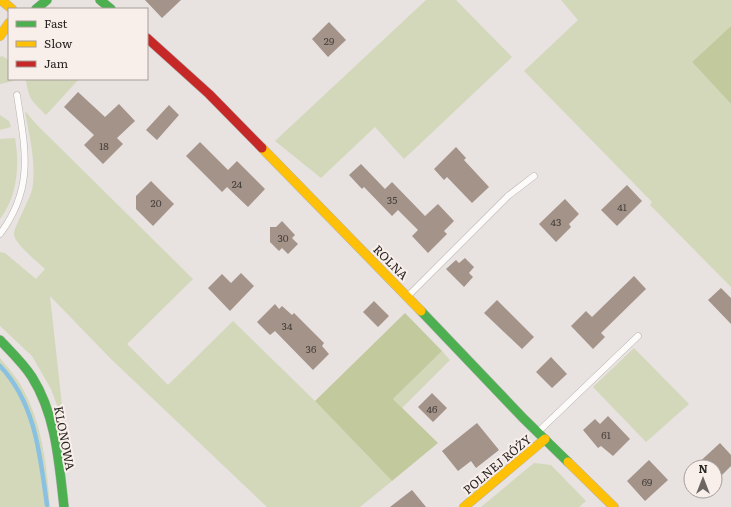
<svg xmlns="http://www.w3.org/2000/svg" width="731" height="507" font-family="Literata,serif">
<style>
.green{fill:#d3d8ba}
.forest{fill:#c2c99d}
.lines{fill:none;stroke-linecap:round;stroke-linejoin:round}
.stream{stroke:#8ac1e1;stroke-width:4.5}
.building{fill:#a39389}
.lane-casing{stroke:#b5b1b0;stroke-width:7}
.fast-casing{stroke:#b5b1b0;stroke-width:10}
.slow-casing{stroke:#b5b1b0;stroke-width:10}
.jam-casing{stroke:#b5b1b0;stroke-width:10}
.lane{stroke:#fcfbfa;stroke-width:6}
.fast{stroke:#4caf50;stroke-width:9}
.slow{stroke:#ffc107;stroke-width:9}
.jam{stroke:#c62828;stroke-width:9}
.labels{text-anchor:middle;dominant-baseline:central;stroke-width:4;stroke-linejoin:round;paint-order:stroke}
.number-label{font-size:10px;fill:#47403c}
.street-label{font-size:12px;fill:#282422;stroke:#f9efea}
</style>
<rect width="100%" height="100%" fill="#e8e2e0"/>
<path class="green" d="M426 0H456L512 57 404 159 375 127 321 178 275 141Z
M561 0H731V26L692 62 731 104V287L650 205 652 202 524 71 578 20Z
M2 56 9 60V79H13V81L0 84V57Z
M22 79H79L46 115C32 101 29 100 26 80Z
M25 111 37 125 193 279 127 344 168 385 233 321 315 401 392 481 360 507H267L111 359 50 296 64 424 51 389 32 356 0 326V252L5 253 36 279 45 269C38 262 16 245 14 235 13 229 29 201 32 190 37 164 29 136 25 111Z
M0 115 9 121 11 127 0 130Z
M15 138C20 166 17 197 0 219V139Z
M634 348 689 404 646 442 593 387Z
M442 351 450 360 402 408 393 399Z
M0 358C9 369 19 380 25 393 43 428 47 469 50 507H0Z
M534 463 551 465 586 501 579 507H481Z"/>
<path class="forest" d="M731 26V104L692 62Z
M405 313 442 351 393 399 438 443 392 481 315 401Z"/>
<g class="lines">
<path class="stream" d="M0 366C36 404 40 456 47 505"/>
</g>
<path class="building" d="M145 0H181L162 18Z
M329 22 346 40 328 57 312 39Z
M78 92 105 117 119 104 135 121 117 138 123 144 103 164 84 145 94 135 64 107Z
M169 105 179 115 157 140 146 130Z
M200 142 228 170 237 161 265 189 248 207 227 187 222 192 186 156Z
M456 147 466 158 464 160 489 187 472 203 447 177 444 180 434 169Z
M361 164 385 189 392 182 425 216 438 204 454 221 444 231 447 234 428 253 412 236 418 230 398 210 392 216 364 187 362 189 349 175Z
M151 181 174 204 153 226 136 209V196Z
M627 185 642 201 617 226 601 210Z
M565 199 579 214 569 224 571 227 556 242 539 224Z
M282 221 295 235 292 238 298 244 288 254 282 248 279 251 270 242V227H276Z
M465 258 474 267 469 273 473 277 464 287 446 269 456 260 459 263Z
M241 273 254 286 230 311 208 288 222 274 231 283Z
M634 276 646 289 601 333 605 337 593 349 571 326 586 311 592 317Z
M721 288 731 298V324L708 300Z
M497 300 534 337 522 349 484 313Z
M374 301 389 316 378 327 363 312Z
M275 304 279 309 282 306 292 315 294 313 324 343 322 346 329 354 313 370 275 331 270 335 257 322Z
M551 357 567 374 552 388 536 372Z
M432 393 447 408 433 422 418 407Z
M608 416 630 439 613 456 601 446 598 448 583 430 595 419 600 424Z
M477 423 499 450 476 468 471 461 458 471 442 451Z
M720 443 731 455V466L715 482V467H694Z
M649 460 668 480 645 501 627 481Z
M412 490 426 507H390Z"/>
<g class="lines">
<defs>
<path id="lane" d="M0 234C35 187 25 149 17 95
M409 295 508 196 534 176
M539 431 638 336"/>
<path id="fast" d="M100 0 111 9
M36 9 47 0
M421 311 523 418 568 462
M0 340C11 352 23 363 32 377 56 415 59 463 64 507"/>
<path id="slow" d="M1 0 12 9
M0 36 9 23
M262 148 421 311
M568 462 614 507
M464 507 545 439"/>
<path id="jam" d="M147 38 209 94 262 148"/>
</defs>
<use href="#lane" class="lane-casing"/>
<use href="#fast" class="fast-casing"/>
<use href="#slow" class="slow-casing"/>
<use href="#jam" class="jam-casing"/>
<use href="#lane" class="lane"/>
<use href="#fast" class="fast"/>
<use href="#slow" class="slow"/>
<use href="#jam" class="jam"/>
</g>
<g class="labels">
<g class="number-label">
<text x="329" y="40">29</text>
<text x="104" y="145">18</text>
<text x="237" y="183">24</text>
<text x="392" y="199">35</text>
<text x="156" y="202">20</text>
<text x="622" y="206">41</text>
<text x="556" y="221">43</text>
<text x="283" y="237">30</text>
<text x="287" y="325">34</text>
<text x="311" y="348">36</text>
<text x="432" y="408">46</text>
<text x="606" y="434">61</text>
<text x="647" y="481">69</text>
</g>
<g class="street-label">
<text transform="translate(391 262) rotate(45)">ROLNA</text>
<text transform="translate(65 438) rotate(79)">KLONOWA</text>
<text transform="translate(497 464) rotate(-40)">POLNEJ RÓŻY</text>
</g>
</g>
<rect x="8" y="8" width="140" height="72" fill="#f9efea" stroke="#a59e9a"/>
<rect x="16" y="21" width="20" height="6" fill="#4caf50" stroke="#a59e9a"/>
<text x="44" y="28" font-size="12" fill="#282422">Fast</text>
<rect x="16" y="41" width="20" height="6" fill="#ffc107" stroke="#a59e9a"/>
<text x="44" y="48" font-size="12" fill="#282422">Slow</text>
<rect x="16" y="61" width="20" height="6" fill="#c62828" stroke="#a59e9a"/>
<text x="44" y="68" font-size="12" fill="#282422">Jam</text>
<g transform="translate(703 479)"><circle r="19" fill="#f9efea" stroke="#a59e9a"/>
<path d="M0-3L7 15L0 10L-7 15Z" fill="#6b6664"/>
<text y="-6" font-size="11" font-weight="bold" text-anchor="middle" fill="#282422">N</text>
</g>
</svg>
